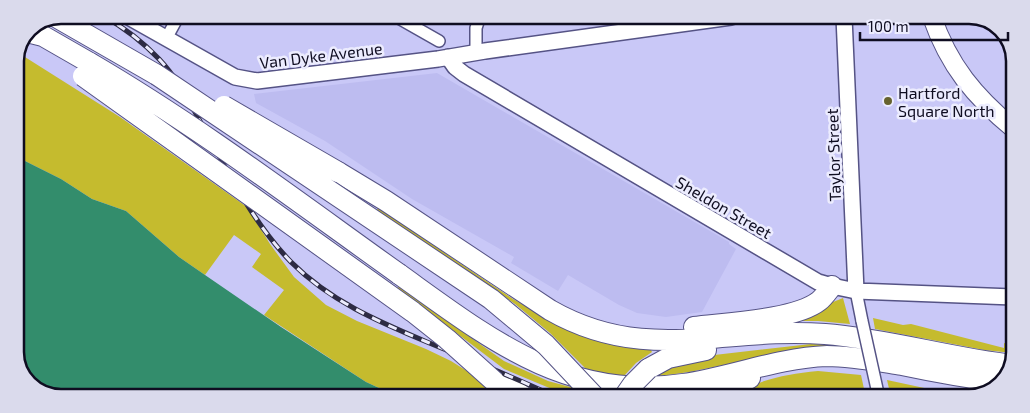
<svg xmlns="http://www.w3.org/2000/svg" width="1030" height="413" font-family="'Exo 2',sans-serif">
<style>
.built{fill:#bdbcf0}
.green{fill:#c5bb2e}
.water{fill:#338d6c}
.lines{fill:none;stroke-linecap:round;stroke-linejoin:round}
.street-casing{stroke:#555385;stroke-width:14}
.secondary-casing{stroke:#555385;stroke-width:18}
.primary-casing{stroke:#555385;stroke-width:20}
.highway-casing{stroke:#555385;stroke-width:22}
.street{stroke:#fff;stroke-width:11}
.secondary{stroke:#fff;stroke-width:15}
.primary{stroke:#fff;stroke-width:18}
.highway{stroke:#fff;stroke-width:20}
.rail-casing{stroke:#2d2b43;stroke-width:5}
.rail{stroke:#ececfe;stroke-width:3;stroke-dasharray:9;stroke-linecap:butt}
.street-bridge-casing{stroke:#555385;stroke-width:14;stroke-linecap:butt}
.highway-bridge-casing{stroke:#555385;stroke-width:22;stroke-linecap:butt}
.street-bridge{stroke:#fff;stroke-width:11}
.highway-bridge{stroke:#fff;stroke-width:20}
.poi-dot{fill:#66622f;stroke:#ececfe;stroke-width:2}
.labels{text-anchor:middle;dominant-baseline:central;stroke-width:5;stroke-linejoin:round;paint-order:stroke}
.street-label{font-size:16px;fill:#0f0d21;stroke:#ececfe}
.poi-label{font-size:16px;fill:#0f0d21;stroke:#ececfe;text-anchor:start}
.rim{fill:none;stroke:#0f0d21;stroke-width:2.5}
</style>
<rect width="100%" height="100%" fill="#c9c8f7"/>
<path class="built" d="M437 73 729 242V244L736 249 702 312 666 317 637 313 619 305 568 275 558 291 511 263 514 257 412 199 325 141 256 103 254 94Z
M913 389 961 398H891L890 393Z"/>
<path class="green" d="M17 52 120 117 247 207 270 244 294 277 326 305 357 321 426 349 451 361 470 373 496 397H428L418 390 394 395 366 382 264 315 284 290 252 267 261 254 234 235 205 275 179 257 126 211 92 199 61 179 15 156V58Z
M378 208 513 299 560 326 595 340 619 346 651 350 652 352 636 363 624 376 587 370 550 333 515 304 377 210Z
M399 287 504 361 548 381 574 388 581 397H571L504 369 397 288Z
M843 298 850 324 818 321H786Z
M873 318 903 325 911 324 1004 348V343L1013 346V353L984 350 875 329Z
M811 344 841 345V346C791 345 752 360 704 369 686 373 668 375 650 377L697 357Z
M818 371 861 375 866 398H834L833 396 811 395 809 393H803L804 398H802L789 389 777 388 764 391 756 397H726C758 381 783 374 818 371Z
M887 380 971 398H961L913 389 890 393Z"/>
<path class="water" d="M15 156 61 179 92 199 126 211 179 257 205 275 281 327 366 382 394 395 418 390 428 397 45 395 25 381 15 356Z"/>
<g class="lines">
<defs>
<path id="street" d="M395 16 439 41
M645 17 654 27
M166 39 179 15
M476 52V28L480 16
M856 291 862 321"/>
<path id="secondary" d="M125 15 235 77 257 81 438 59 485 51 731 17
M844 17 856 291
M448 57 455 67 464 74 818 282 832 286 856 291 1013 297"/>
<path id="primary" d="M932 17C949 66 975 97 1014 129"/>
<path id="highway" d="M56 17 157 75
M27 32 43 36 90 63
M338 172 386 201 550 310C646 365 724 326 825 334 888 339 950 358 1013 365
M399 274C487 337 567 402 683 384 731 377 777 358 827 356 852 356 877 361 902 365 935 372 968 378 1002 382
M694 327C725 323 795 320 819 301 824 297 828 291 832 286
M648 369 668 358 706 350
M495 382 510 387 524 397
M714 397 732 386 750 378"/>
</defs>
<use href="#street" class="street-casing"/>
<use href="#secondary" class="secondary-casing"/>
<use href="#primary" class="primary-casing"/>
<use href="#highway" class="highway-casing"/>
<use href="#street" class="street"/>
<use href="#secondary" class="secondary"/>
<use href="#primary" class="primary"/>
<use href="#highway" class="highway"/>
<defs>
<path id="rail" d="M102 15C123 27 142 41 159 59 179 80 192 107 206 132 230 176 255 225 291 262 330 301 377 321 427 342 470 360 514 377 556 397"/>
</defs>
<use href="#rail" class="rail-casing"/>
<use href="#rail" class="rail"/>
<defs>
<path id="street-bridge" d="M862 321 879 398"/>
<path id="highway-bridge" d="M90 63C198 126 298 202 399 274
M157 75 491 299 546 345 595 397
M83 76 413 312 447 339 495 382
M224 106 338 172
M624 397 633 384 648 369"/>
</defs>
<use href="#street-bridge" class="street-bridge-casing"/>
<use href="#highway-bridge" class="highway-bridge-casing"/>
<use href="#street-bridge" class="street-bridge"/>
<use href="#highway-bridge" class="highway-bridge"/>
</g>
<circle class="poi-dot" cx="888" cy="101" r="5"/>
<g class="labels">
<g class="street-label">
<text transform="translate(321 55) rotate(-7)">Van Dyke Avenue</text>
<text transform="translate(833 155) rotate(-92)">Taylor Street</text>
<text transform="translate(724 207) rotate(30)">Sheldon Street</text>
</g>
<g class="poi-label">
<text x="898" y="92">Hartford<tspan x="898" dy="18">Square North</tspan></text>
</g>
</g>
<path d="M0 0H1030V413H0ZM61 24H969A37 37 0 0 1 1006 61V352A37 37 0 0 1 969 389H61A37 37 0 0 1 24 352V61A37 37 0 0 1 61 24Z" fill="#dadaec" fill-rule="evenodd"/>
<path class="rim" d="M61 24H969A37 37 0 0 1 1006 61V352A37 37 0 0 1 969 389H61A37 37 0 0 1 24 352V61A37 37 0 0 1 61 24Z"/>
<path d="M860 32v8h148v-8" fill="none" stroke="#0f0d21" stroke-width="2.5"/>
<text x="868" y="32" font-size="15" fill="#0f0d21" stroke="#ececfe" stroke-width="4" paint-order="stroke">100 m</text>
</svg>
